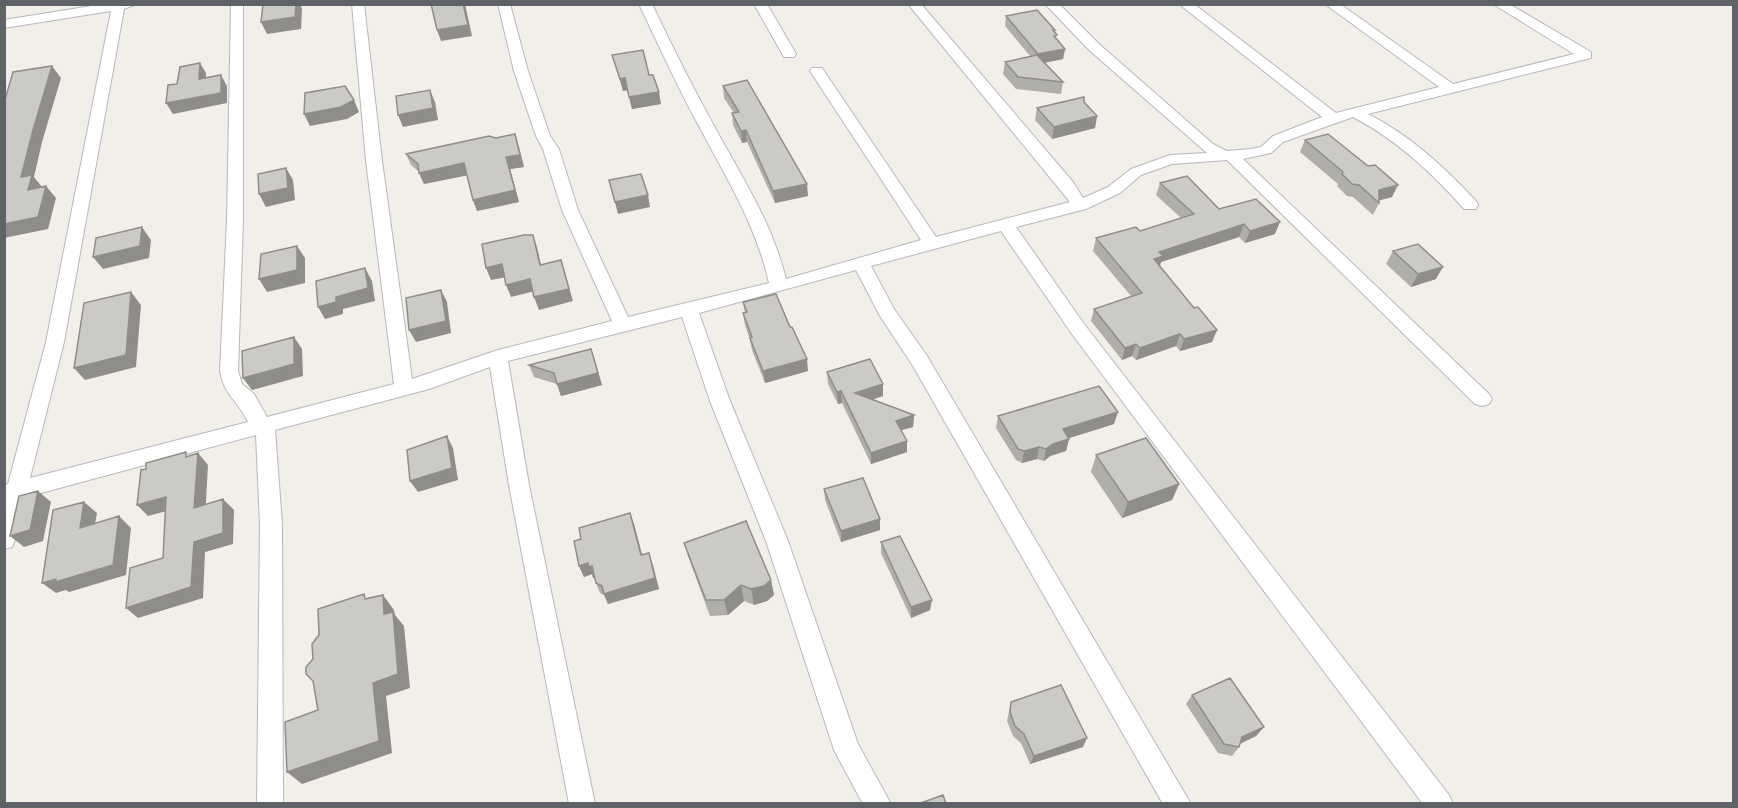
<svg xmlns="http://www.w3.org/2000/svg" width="1738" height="808" font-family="Arial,sans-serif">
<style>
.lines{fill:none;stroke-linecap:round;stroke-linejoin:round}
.street-casing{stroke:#b5b8bc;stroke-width:2}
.street{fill:#fff;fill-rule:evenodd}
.wall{fill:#afaea9}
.shaded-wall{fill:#8f8d8a}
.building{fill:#cccac5;stroke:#8f8d8a;stroke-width:1.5}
</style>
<rect width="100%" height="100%" fill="#f1efe8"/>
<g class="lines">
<defs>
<path id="street" d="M104 4H137L124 9 64 342 30 478 248 422C237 399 225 397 220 371L227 220 231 4H243V220L238 371 242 384 254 394 267 417 394 384 366 161 352 4H364L382 161 412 379 498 350 612 321 562 210 543 149 536 136 514 71 498 4H510L528 71 550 136 559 149 578 210 628 317 769 283C756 225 728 181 700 128 678 88 659 46 639 4H652C673 48 695 92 719 135 745 182 773 226 786 279L921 240 810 71 812 68H822L936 237 1070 202 908 4H921L1073 182 1083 198 1108 187 1131 169 1170 155 1207 153 1089 50 1045 4H1059L1099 44 1213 144 1227 151 1251 149 1261 147 1273 136 1322 117 1179 4H1194L1336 113 1439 87 1325 4H1340L1453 84 1574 54 1493 4H1509L1591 52V58L1368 114C1410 135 1444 167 1476 201L1478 205 1476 209H1464C1431 172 1397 140 1353 117L1283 142 1271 153 1243 159 1489 394 1492 399 1489 404 1482 406 1475 404 1227 160 1172 164 1141 175 1120 193 1086 209 1016 227 1084 324 1449 795 1453 804H1423L1072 334 1001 231 871 266 894 309 927 356 1191 804H1163L913 366 880 316 856 270 699 313 730 401 788 541 858 744 891 804H863L834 750 766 541 710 401 682 317 508 361 529 485 595 804H569L509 485 490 367 429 389 275 430 282 524 283 804H257L260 524 256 435 26 497 15 540 12 547 4 549V485L8 484 46 342 111 11 4 28V20Z
M754 4H767L796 54 794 57H784Z"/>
</defs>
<use href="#street" class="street-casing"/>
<use href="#street" class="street"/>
</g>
<path class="wall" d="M1006 16 1054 32 1057 39 1065 49 1063 59 1045 63 1063 82 1061 94 1016 89 1003 74 1005 62 1030 56 1005 26Z
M612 55 649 75 661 104 632 109 628 90 623 91Z
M723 86 808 196 775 203 747 142 742 143 733 125 732 113H734L724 98Z
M1084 102 1097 116 1095 128 1052 139 1035 120 1037 108Z
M1305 140 1392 197 1379 200V203L1373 215 1353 197 1347 196 1337 186 1338 184 1300 152Z
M519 146 524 167 510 169 519 202 477 211 473 200 467 175 424 184 419 172 411 165 406 154Z
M1160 183 1275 234 1245 243 1239 237 1161 262 1160 266 1194 308 1217 330 1212 342 1180 351 1176 346 1136 360 1132 356 1122 360 1091 321 1094 309 1131 296 1093 251 1096 238 1140 231 1181 218 1156 195Z
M1393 251 1436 279 1411 287 1386 264Z
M743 302 808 371 765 383 752 350 750 340 745 325 743 313H745Z
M595 361 602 385 561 396 557 384 534 377 529 365Z
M827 372 883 396 872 399 914 415 913 427 901 430 907 452 871 464 842 403 838 404 828 384Z
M998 416 1114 424 1069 438 1066 451 1050 456 1044 461 1037 459 1022 463 1016 460 996 428Z
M1096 455 1179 484 1172 500 1122 518 1091 472Z
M824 489 880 530 841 542 825 500Z
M634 524 642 555 653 564 659 589 608 604 604 595 600 593 596 583 595 577 593 578 592 574 584 577 579 566Z
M881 542 930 610 911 618 881 553Z
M684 543 771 580 774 595 767 601 754 605 744 601 728 615 710 616 689 559Z
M1192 695 1264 727 1256 736 1240 744 1239 747 1232 756 1218 753 1186 704Z
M1011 702 1083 747 1030 764 1021 743 1013 736 1007 721Z"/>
<path class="shaded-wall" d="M296 4H300L302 9 301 29 267 34 261 22Z
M463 4H465L472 36 441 41 437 30Z
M1065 49 1063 59 1037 64 1038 54Z
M200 63 206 73 205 90 199 79Z
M52 66 61 78 42 142 34 177 42 187 28 190 21 177 33 130Z
M221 75 227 86V103L173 114 166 103Z
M625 78 628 90 623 91 620 79Z
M430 90 435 102 438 120 403 127 398 115Z
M659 92 661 104 632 109 629 97Z
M354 100 359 112 347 119 310 126 304 114Z
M1097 116 1095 128 1052 139 1054 127Z
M746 130 747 142 742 143 741 131Z
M515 134 524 167 510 169 519 202 477 211 473 200 506 157Z
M464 163 469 175 424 184 419 173Z
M286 168 293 180 295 200 266 207 259 194Z
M807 184 808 196 775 203 773 191Z
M1398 185 1392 197 1377 201 1379 190Z
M46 186 56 198 48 229 4 238V224Z
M648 195 650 207 618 214 615 202Z
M1280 222 1275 234 1245 243 1250 231Z
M1244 224 1239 237 1161 262 1159 268 1154 259 1159 252Z
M142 227 151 240 149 258 103 269 93 257Z
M533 235 537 247 544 278 540 265Z
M297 246 305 258V283L267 292 259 279Z
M561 260 573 301 539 310 534 297Z
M502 264 507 277 491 280 486 268Z
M1443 267 1436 279 1411 287 1418 274Z
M365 268 372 281 375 301 343 309V314L325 319 318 307 336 297Z
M530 279 535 291 511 297 506 285Z
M441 290 447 302 451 333 416 342 409 330Z
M131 292 141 305 136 367 85 380 74 368Z
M1217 330 1212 342 1180 351 1184 339Z
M1180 334 1176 346 1136 360 1140 348Z
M294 337 302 349 303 376 252 390 243 378Z
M1136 344 1132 356 1122 360 1125 348Z
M591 349 602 385 561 396 557 384Z
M807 359 808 371 765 383 763 371Z
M883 384V396L856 405 855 393Z
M841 391 842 403 838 404 837 392Z
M1118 412 1114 424 1060 441 1063 429Z
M914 415 913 427 895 432 896 421Z
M447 436 453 448 458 480 418 492 410 481Z
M1069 439 1066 451 1050 456 1044 461 1046 449 1053 444Z
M907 441V452L871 464V453Z
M1039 447 1037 459 1022 463 1024 451Z
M198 453 208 465 205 519 194 508Z
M1179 484 1172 500 1122 518 1128 502Z
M38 491 51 502 43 541 24 547 10 536Z
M166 497 178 508 148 516 137 505Z
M223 499 234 510 233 544 205 552 203 598 138 618 126 608 194 542Z
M84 502 97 513 92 539 80 528Z
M630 513 634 524 645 566 641 555Z
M119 516 131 528 126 575 69 592 66 590 56 593 42 583Z
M880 519V530L841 542V531Z
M649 553 659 589 608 604 604 594Z
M588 563 592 566 597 577 593 578 592 574 584 577 579 566Z
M771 580 774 595 767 601 754 605 751 589Z
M741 585 744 601 728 615 724 600Z
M383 595 394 610 395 615 404 626 410 688 386 696 392 753 302 784 287 772 373 683 384 614Z
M932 600 930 610 911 618V607Z
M1264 727 1256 736 1235 746 1242 737Z
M1087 738 1083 747 1030 764 1034 756Z"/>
<path class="building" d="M263 4H296L295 17 261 22Z
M431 4H463L468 25 437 30Z
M1037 10 1055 30H1053L1057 35 1054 36 1065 49 1038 54 1006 16Z
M643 50 649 75H653L659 92 629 97 625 78 620 79 612 55Z
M1037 55 1063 82 1018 77 1005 62Z
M200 63 199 79 221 75V93L166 103 168 85 177 84 180 67Z
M52 66 33 130 21 177 32 175 28 190 46 186 38 217 4 224V103L13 72Z
M747 80 807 184 773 191 746 130 741 131 732 113 739 112 723 86Z
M345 86 354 100 341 107 304 114 305 93Z
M430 90 433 108 398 115 396 96Z
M1084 97V102L1097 116 1054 127 1037 108Z
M515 134 520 155 506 157 515 190 473 200 464 163 419 173 418 164 406 154 489 136 496 138Z
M1328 134 1368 166 1375 165 1398 185 1379 190V203L1359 185 1352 184 1342 174 1343 172 1305 140Z
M286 168 288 188 259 194 258 174Z
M641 174 648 195 615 202 609 180Z
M1187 176 1219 209 1256 199 1280 222 1250 231 1244 224 1159 252 1163 256 1154 259 1194 308 1198 307 1217 330 1184 339 1180 334 1140 348 1136 344 1125 348 1094 309 1142 293 1096 238 1136 227 1140 231 1194 214 1160 183Z
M142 227 140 246 93 257 96 238Z
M524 235H533L540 265 561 260 569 289 534 297 530 279 506 285 502 264 486 268 482 244Z
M1418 244 1443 267 1418 274 1393 251Z
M297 246V270L259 279 261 254Z
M365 268 368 288 336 297V302L318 307 316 281Z
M441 290 446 321 409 330 406 298Z
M131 292 126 355 74 368 84 303Z
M776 294 790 327H792L807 359 763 371 750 338 752 337 743 313 747 312 743 302Z
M294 337V364L243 378 242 351Z
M591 349 598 373 557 384 554 373 529 365Z
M870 359 883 384 855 393 914 415 896 421 907 441 871 453 841 391 837 392 827 372Z
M1099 386 1118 412 1063 429 1069 439 1053 444 1046 449 1039 447 1024 451 1018 449 998 416Z
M447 436 452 468 410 481 407 450Z
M1146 438 1179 484 1128 502 1096 455Z
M186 452V457L198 453 194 508 223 499V533L194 542 191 587 126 608 130 568 163 558 166 497 137 505 141 470 146 469V463Z
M863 478 880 519 841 531 824 489Z
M38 491 30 530 10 536 19 496Z
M84 502 80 528 119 516 113 565 55 582 56 579 42 583 53 510Z
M630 513 641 555 649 553 655 578 604 594 602 586 596 583 592 566 589 567 588 563 579 566 574 541 581 539 579 528Z
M746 521 771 580 764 586 751 589 741 585 724 600H706L684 543Z
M900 536 932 600 911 607 881 542Z
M364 594 365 599 383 595 384 614 393 612 398 674 373 683 379 741 287 772 285 722 318 710 313 681 306 674V667L313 659 312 644 319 635 318 609Z
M1230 678 1264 727 1242 737 1239 747 1224 744 1192 695Z
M1061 685 1087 738 1034 756 1024 734 1015 726 1010 712 1011 702Z
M943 795 946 804H918Z"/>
<rect width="1738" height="808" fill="none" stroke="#5f6368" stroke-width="12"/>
</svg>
